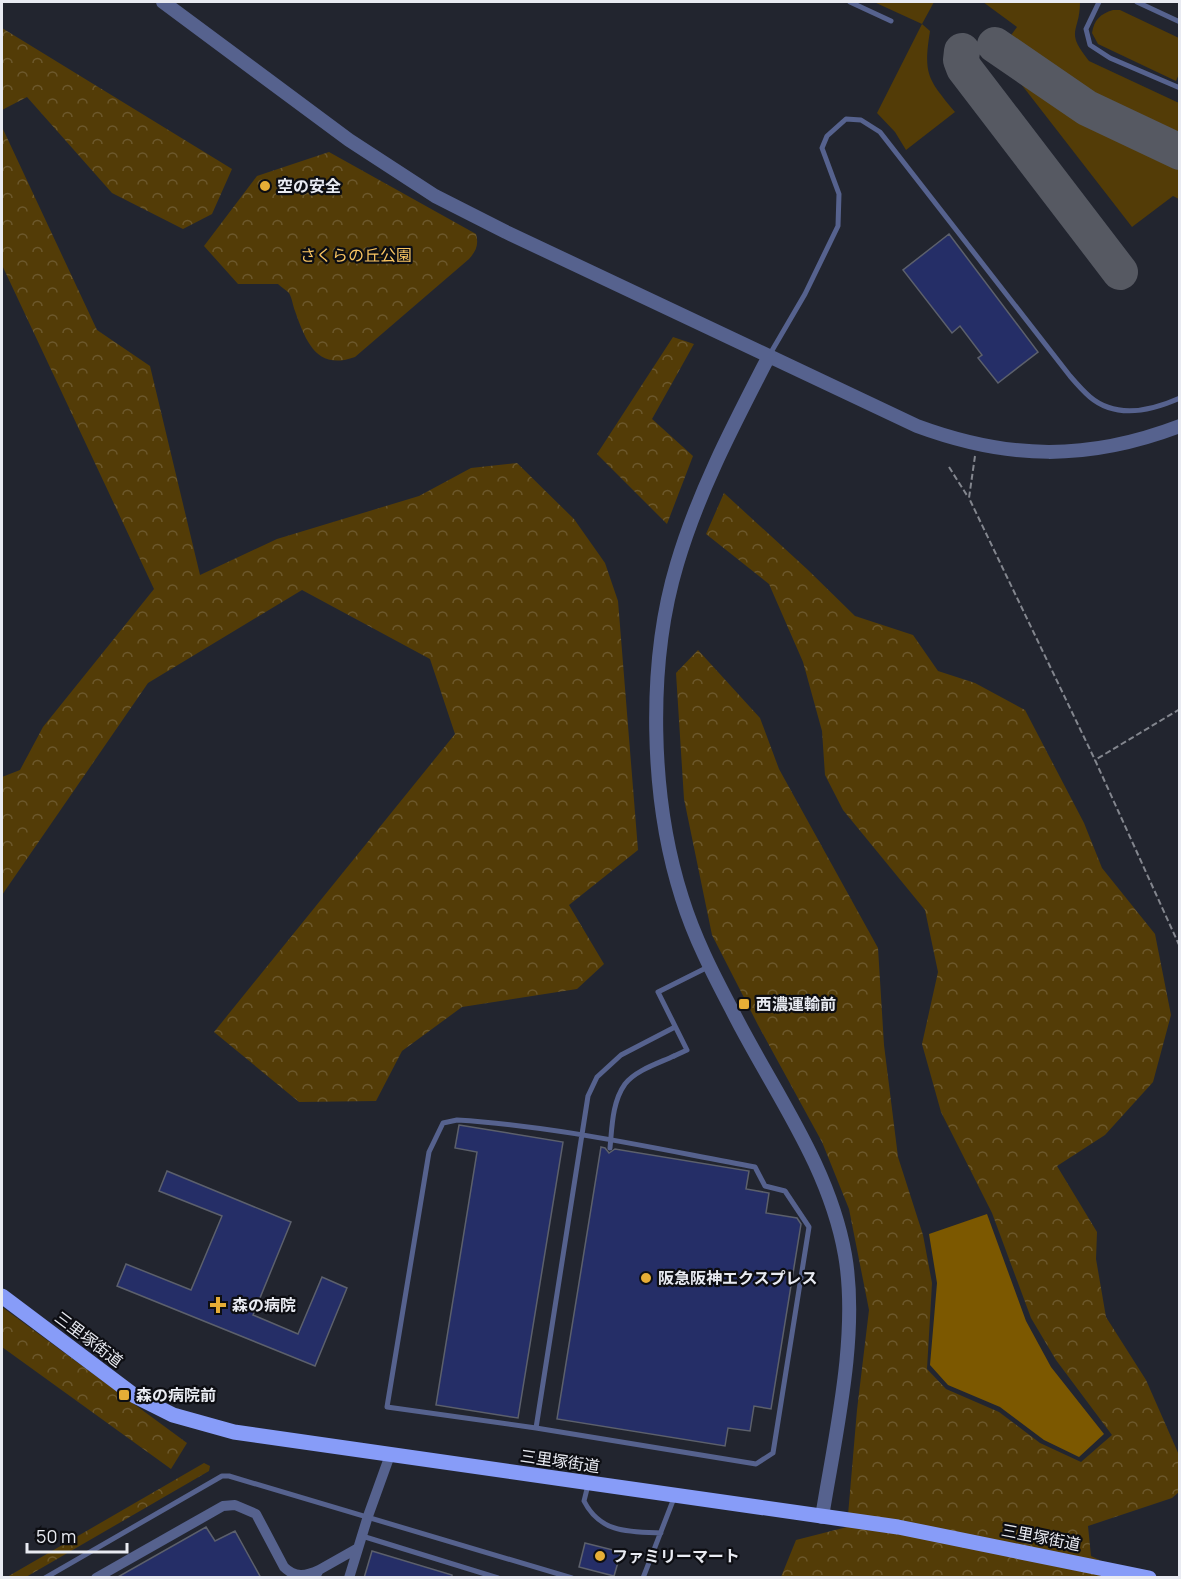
<svg xmlns="http://www.w3.org/2000/svg" width="1181" height="1579" font-family="Manrope,'Noto Sans JP',sans-serif">
<style>
.grass{fill:#533c07}
.forest{fill:url(#forest-crowns)}
.water{fill:#7c5800}
.lines{fill:none;stroke-linecap:round;stroke-linejoin:round}
.taxiway{stroke:#565962;stroke-width:36}
.building{fill:#252e67;stroke:#5c606c;stroke-width:1.5}
.path{stroke:#83868e;stroke-width:2;stroke-dasharray:6 3;stroke-linecap:butt}
.service{stroke:#56628e;stroke-width:5}
.minor{stroke:#56628e;stroke-width:10}
.tertiary{stroke:#56628e;stroke-width:14}
.primary{stroke:#879cf8;stroke-width:15}
.service-bridge{stroke:#56628e;stroke-width:5}
.poi-dot{fill:#e6ad36;stroke:#0d0e13;stroke-width:2}
.labels{text-anchor:middle;dominant-baseline:central;stroke-width:4.5;stroke-linejoin:round;paint-order:stroke}
.poi-label{font-size:16px;font-weight:bold;fill:#e9ebf2;stroke:#0d0e13;text-anchor:start}
.park-label{font-size:16px;fill:#f9c562;stroke:#0d0e13}
.street-label{font-size:16px;fill:#e9ebf2;stroke:#0d0e13}
</style>
<defs>
<pattern id="forest-crowns" width="20" height="18" patternUnits="userSpaceOnUse" patternTransform="scale(1.5)"><rect width="20" height="18" fill="#533c07"/><path d="M2 6a3 3 0 1 1 6 0M12 15a3 3 0 1 1 6 0" fill="none" stroke="#6c582c"/></pattern>
</defs>
<rect width="100%" height="100%" fill="#22252f"/>
<path class="grass" d="M874 2H934L922 24 930 31C923 75 928 79 955 112L906 150 895 132 877 113 922 24Z
M983 2H1080C1080 33 1064 30 1089 61L1179 103V137L1098 97 1009 38 1017 27Z
M1113 10H1120L1179 38V74L1176 81 1098 44 1092 33C1094 20 1100 14 1113 10Z
M1014 75 1074 117 1179 167V199L1173 196 1132 227Z"/>
<path class="forest" d="M2 28 232 169 212 214 183 229 112 193 27 97 2 110Z
M2 127 97 330 150 366 200 575 277 539 419 496 471 468 517 463 574 519 605 563 618 601 638 850 569 905 604 964 577 989 462 1007 402 1051 376 1101 299 1102 214 1032 455 734 430 659 302 590 148 683 2 895V777L20 770 43 727 154 589 2 265Z
M329 152 476 234C479 245 476 251 469 259L355 357C317 371 306 342 295 311 293 306 292 298 289 293 286 290 281 287 278 284H238L204 246 257 176Z
M673 337 694 344 652 419 693 456 667 524 597 454Z
M724 493 808 570 855 616 913 635 938 671 975 683 1025 710 1084 823 1102 868 1155 934 1171 1015 1153 1082 1105 1135 1057 1166 1097 1232 1096 1259 1106 1317 1146 1380 1179 1455V1492L1172 1498 1088 1526 1091 1556 1134 1577H781L796 1540 847 1527 857 1410 869 1310 849 1209 822 1142 758 1025 712 935 684 799 676 673 698 650 760 718 779 769 878 948 884 1045 898 1157 923 1235 932 1283 927 1369 946 1389 999 1412 1040 1443 1081 1462 1112 1435 1056 1360 1031 1318 992 1213 941 1112 922 1044 938 972 925 910 843 810 825 775 822 731 803 662 769 584 706 534Z
M2 1307 187 1443 171 1469 2 1347Z
M204 1463 210 1466 209 1471 26 1577H7Z"/>
<path class="water" d="M987 1214 1026 1321 1051 1367 1104 1434 1079 1457 1044 1440 1000 1407 948 1385 930 1365 937 1283 929 1234Z"/>
<g class="lines">
<path class="taxiway" d="M995 45 1087 108 1180 152
M962 51 961 60 964 68 1120 272"/>
</g>
<path class="building" d="M949 234 1038 352 998 383 978 358 982 355 960 326 952 333 903 270Z
M459 1125 563 1142 518 1418 436 1405 477 1152 455 1148Z
M601 1147 605 1148 609 1153 615 1149 749 1171 746 1189 769 1193 766 1213 797 1218 801 1224 771 1409 754 1406 750 1431 728 1428 725 1446 557 1419Z
M167 1171 291 1222 253 1315 298 1334 322 1277 347 1288 315 1366 117 1286 126 1264 191 1290 222 1216 159 1191Z
M206 1527 215 1541 235 1531 261 1578H116Z
M585 1543 621 1552 614 1576 579 1567Z
M372 1551 452 1575V1578H364Z"/>
<g class="lines">
<path class="path" d="M975 456 969 498 1095 760
M949 467 968 497
M1180 709 1095 760 1180 947"/>
<path class="service" d="M850 2 891 21
M1099 2 1086 29 1090 45 1110 58 1180 88
M1137 2 1180 22
M770 354 805 294 838 226 839 194 822 148 827 136 846 119 861 120 880 132 1070 376C1076 383 1083 391 1090 397 1116 419 1151 411 1180 398
M674 1056 687 1050 658 992 708 967
M457 1120C557 1126 657 1149 755 1167L765 1186 785 1191 809 1227 773 1453 756 1464 536 1428 387 1407 429 1152 443 1123Z
M536 1428 588 1096 597 1077 621 1055 675 1027
M588 1485 584 1501C600 1533 629 1532 661 1533
M362 1536 498 1578
M45 1578 222 1476H229L572 1578
M643 1578 674 1498"/>
<path class="minor" d="M316 1575 319 1570 358 1548
M96 1578 223 1506 235 1505 256 1514 284 1567C295 1578 306 1576 319 1570
M349 1578 368 1516 390 1455"/>
<path class="tertiary" d="M163 2 349 140 435 196 506 232 917 426C1009 460 1088 461 1180 426
M769 356C734 424 699 490 677 564 647 664 650 798 682 898 694 937 713 974 732 1010 772 1090 829 1164 845 1255 859 1335 835 1436 822 1517"/>
<path class="primary" d="M2 1296 135 1396 173 1415 234 1432 898 1527 1149 1578"/>
<path class="service-bridge" d="M610 1148C612 1128 612 1102 625 1084 636 1070 659 1063 674 1056"/>
</g>
<g class="poi-dot">
<circle cx="265" cy="186" r="6"/>
<rect x="738" y="998" width="12" height="12" rx="3"/>
<circle cx="646" cy="1278" r="6"/>
<path d="M215 1296h6v6h6v6h-6v6h-6v-6h-6v-6h6z"/>
<rect x="118" y="1389" width="12" height="12" rx="3"/>
<circle cx="600" cy="1556" r="6"/>
</g>
<g class="labels">
<g class="poi-label">
<text x="277" y="186">空の安全</text>
<text x="756" y="1004">西濃運輸前</text>
<text x="658" y="1278">阪急阪神エクスプレス</text>
<text x="232" y="1305">森の病院</text>
<text x="136" y="1395">森の病院前</text>
<text x="612" y="1556">ファミリーマート</text>
</g>
<g class="park-label">
<text x="356" y="255">さくらの丘公園</text>
</g>
<g class="street-label">
<text transform="translate(89 1339) rotate(37)">三里塚街道</text>
<text transform="translate(560 1461) rotate(8)">三里塚街道</text>
<text transform="translate(1041 1537) rotate(11)">三里塚街道</text>
</g>
</g>
<rect width="1181" height="1579" fill="none" stroke="#e9ebf2" stroke-width="6"/>
<path d="M27 1543v9h100v-9" fill="none" stroke="#e9ebf2" stroke-width="3"/>
<text x="36" y="1543" font-size="18" fill="#e9ebf2" stroke="#0d0e13" stroke-width="4.5" paint-order="stroke">50 m</text>
</svg>
